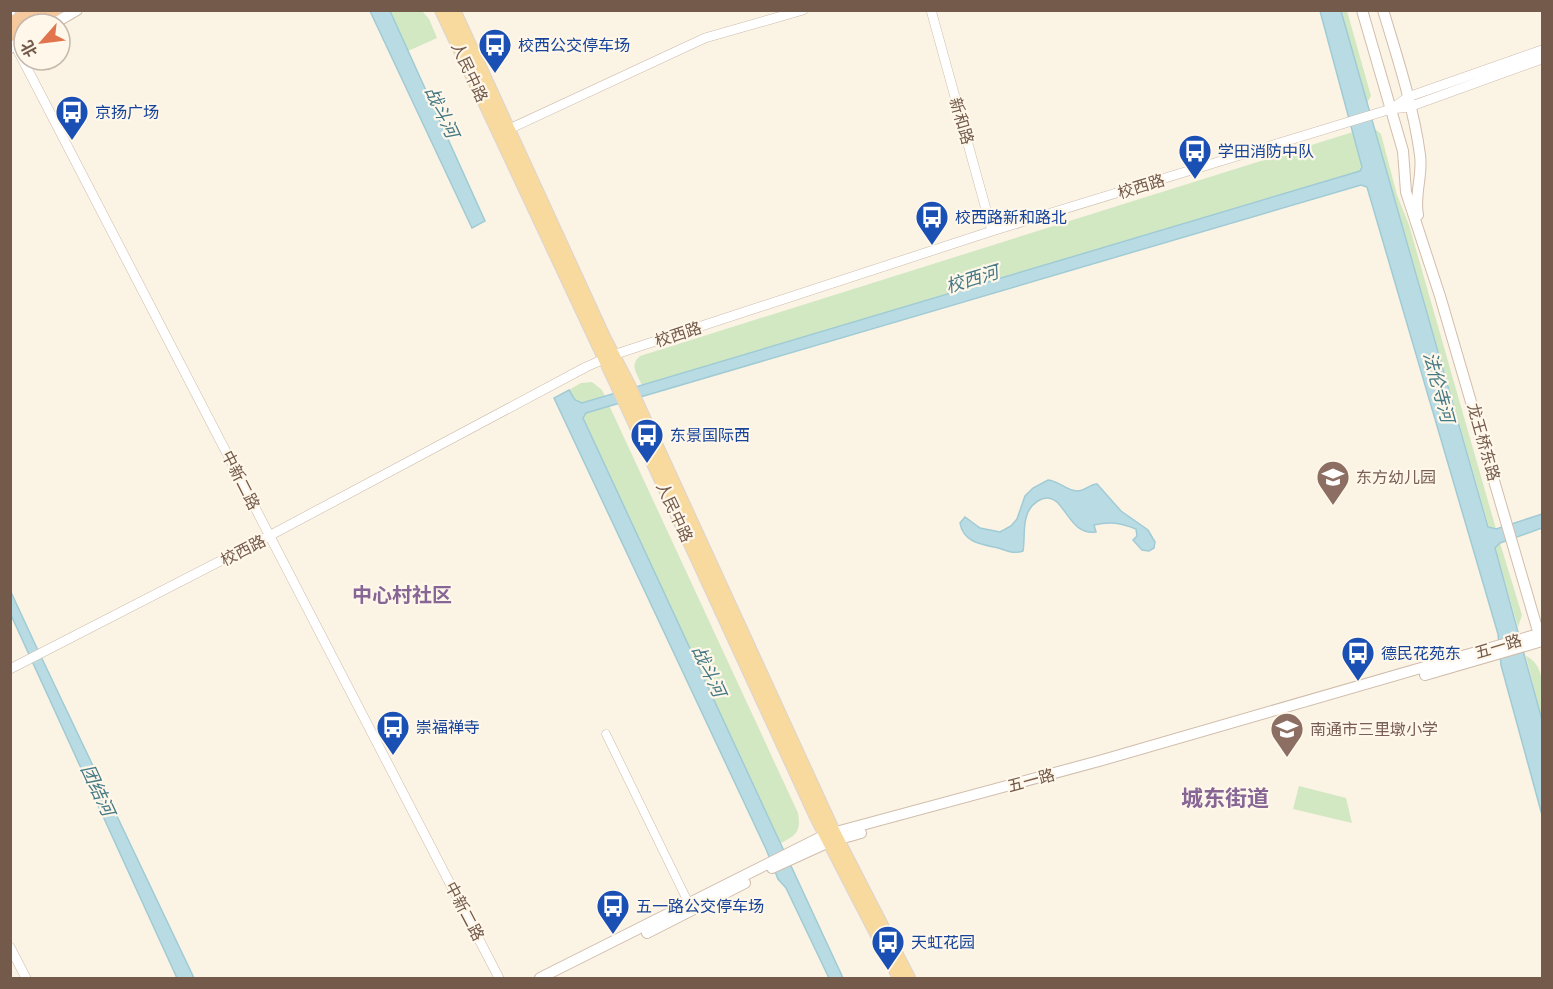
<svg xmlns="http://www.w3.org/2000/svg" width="1553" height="989" font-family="Quicksand,'Noto Sans SC',sans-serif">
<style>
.green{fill:#d1e8c3}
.water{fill:#b9dce4;stroke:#a0cbd5;stroke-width:1.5}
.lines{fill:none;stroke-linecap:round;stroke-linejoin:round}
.minor-casing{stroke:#ccbbab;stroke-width:9}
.tertiary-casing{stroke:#ccbbab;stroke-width:10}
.secondary-casing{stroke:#d1bdab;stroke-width:12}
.primary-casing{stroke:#dbd4d0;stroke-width:14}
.trunk-casing{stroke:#dbd4d0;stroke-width:14}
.minor{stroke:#fff;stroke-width:8}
.tertiary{stroke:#fff;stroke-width:9}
.secondary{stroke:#fff;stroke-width:10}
.primary{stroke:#f8d99e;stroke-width:12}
.trunk{stroke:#f6c89e;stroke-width:12}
.labels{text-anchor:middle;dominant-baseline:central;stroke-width:4.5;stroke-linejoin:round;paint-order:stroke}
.transit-label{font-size:16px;fill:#164399;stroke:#fef7ea;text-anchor:start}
.street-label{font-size:16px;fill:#735a4a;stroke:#fef7ea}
.education-label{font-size:16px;fill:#785e54;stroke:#fef7ea;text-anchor:start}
.water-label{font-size:18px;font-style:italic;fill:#457985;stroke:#fef7ea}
.quarter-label{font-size:20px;font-weight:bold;fill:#876696;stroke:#fef7ea}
.district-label{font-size:22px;font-weight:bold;fill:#876696;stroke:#fef7ea}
</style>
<rect width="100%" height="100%" fill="#fbf3e4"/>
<path class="green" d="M390 11H422L429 19 437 38 408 51Z
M1341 11H1347L1371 96 1367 103Z
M1375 129 1381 134 1397 195 1409 225 1496 529 1489 527Z
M1353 132 1362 168 1360 171 642 385C637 374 629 365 640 356Z
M592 382 602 390 798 813C801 831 797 835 781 843L569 390 581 383Z
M1500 543 1522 615 1518 627 1495 548Z
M1526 656C1548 666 1543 700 1542 720Z
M1299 786 1346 798 1352 823 1293 809Z"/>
<path class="water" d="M370 11H390L485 221 472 228Z
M1320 11H1341L1488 527 1496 529 1542 514V528L1500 543 1495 548 1542 720V815L1501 665 1498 634 1367 187 1361 185 586 413 583 418 843 978H829L786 888 778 879 766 849 554 398 569 390 575 400 582 403 1360 171 1362 167Z
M1048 480C1059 481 1067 491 1077 491 1085 491 1090 484 1097 484L1121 511 1148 530 1155 542 1154 548 1149 551 1142 550 1133 540 1137 536 1136 529C1121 523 1110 521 1094 525L1096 532C1075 535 1069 514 1057 502 1044 491 1029 505 1026 518 1023 529 1025 540 1023 551 1012 555 1005 549 994 547 979 544 963 541 960 523L965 517 980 528 1000 532 1011 526 1017 519 1025 496 1033 488Z
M10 590 35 644 194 978H177L11 615Z"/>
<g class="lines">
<defs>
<path id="minor" d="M606 734 691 908"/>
<path id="tertiary" d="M931 10 992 231
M15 45 499 978
M1393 108 1408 97 1542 50
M505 131 705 38 803 10
M10 669 269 536 586 367 613 355 992 231 1391 109 1409 107 1542 59
M10 947 26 978"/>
<path id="secondary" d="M1362 10 1403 151 1406 192 1440 296 1540 638
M1383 10C1397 56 1414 109 1420 155 1423 175 1414 195 1418 215
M10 11 11 10
M53 24 77 10
M10 48 24 40
M1425 675 1542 641
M772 868 829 842 861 833
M647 933 745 883
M540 978 825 835 1099 761 1542 633"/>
<path id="primary" d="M441 10 626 405 816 817 899 978
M454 10 604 337 629 385 834 832 909 978"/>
<path id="trunk" d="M10 24 34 10
M31 24 55 10
M10 35 24 28"/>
</defs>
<use href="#minor" class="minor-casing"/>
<use href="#tertiary" class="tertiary-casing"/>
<use href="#secondary" class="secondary-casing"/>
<use href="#primary" class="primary-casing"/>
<use href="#trunk" class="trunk-casing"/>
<use href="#minor" class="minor"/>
<use href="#tertiary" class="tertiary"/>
<use href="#secondary" class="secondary"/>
<use href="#primary" class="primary"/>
<use href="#trunk" class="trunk"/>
</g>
<defs>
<symbol id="bus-pin" viewBox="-11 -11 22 30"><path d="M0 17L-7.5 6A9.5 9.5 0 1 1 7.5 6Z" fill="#1a4fb4" stroke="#fef7ea"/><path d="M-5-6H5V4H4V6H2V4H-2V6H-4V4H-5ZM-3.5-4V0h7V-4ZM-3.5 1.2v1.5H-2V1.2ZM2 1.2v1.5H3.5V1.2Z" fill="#fff"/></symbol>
<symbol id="school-pin" viewBox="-11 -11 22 30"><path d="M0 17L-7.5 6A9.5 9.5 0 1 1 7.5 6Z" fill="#8d6e63" stroke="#fef7ea"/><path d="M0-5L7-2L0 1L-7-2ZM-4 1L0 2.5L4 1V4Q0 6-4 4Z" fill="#fff"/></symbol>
</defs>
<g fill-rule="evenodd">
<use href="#bus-pin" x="476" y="26" width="38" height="52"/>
<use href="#bus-pin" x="53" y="93" width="38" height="52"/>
<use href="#bus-pin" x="1176" y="132" width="38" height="52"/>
<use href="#bus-pin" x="913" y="198" width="38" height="52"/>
<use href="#bus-pin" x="628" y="416" width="38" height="52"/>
<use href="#school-pin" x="1314" y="458" width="38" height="52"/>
<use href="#bus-pin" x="1339" y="634" width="38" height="52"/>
<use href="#bus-pin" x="374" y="708" width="38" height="52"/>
<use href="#school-pin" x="1268" y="710" width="38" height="52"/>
<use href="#bus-pin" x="594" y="887" width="38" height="52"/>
<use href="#bus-pin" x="869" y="923" width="38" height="52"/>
</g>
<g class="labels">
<g class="transit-label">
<text x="518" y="45">校西公交停车场</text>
<text x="95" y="112">京扬广场</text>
<text x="1218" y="151">学田消防中队</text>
<text x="955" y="217">校西路新和路北</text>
<text x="670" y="435">东景国际西</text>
<text x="1381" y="653">德民花苑东</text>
<text x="416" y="727">崇福禅寺</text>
<text x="636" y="906">五一路公交停车场</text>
<text x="911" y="942">天虹花园</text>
</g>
<g class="street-label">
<text transform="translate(470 72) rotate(65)">人民中路</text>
<text transform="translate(962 121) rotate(74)">新和路</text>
<text transform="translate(1141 186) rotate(-17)">校西路</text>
<text transform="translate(678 334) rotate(-18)">校西路</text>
<text transform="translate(1484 442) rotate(74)">龙王桥东路</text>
<text transform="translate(241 480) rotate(63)">中新二路</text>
<text transform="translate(675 512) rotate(65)">人民中路</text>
<text transform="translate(243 550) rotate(-27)">校西路</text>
<text transform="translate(1498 646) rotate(-17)">五一路</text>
<text transform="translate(1031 780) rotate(-15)">五一路</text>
<text transform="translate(465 911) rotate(62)">中新二路</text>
</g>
<g class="education-label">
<text x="1356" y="477">东方幼儿园</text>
<text x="1310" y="729">南通市三里墩小学</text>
</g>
<g class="water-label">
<text transform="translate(442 112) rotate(65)">战斗河</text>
<text transform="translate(972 279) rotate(-17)">校西河</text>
<text transform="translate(1439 387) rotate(75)">法伦寺河</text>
<text transform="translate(709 671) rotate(65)">战斗河</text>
<text transform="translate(98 790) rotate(65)">团结河</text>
</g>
<g class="quarter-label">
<text x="402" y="594">中心村社区</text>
</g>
<g class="district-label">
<text x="1225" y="798">城东街道</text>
</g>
</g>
<rect width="1553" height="989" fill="none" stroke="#735a4a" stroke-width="24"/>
<g transform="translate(42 42) rotate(242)"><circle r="28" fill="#fef7ea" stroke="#c6b8aa" stroke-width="1.5"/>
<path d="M0-4.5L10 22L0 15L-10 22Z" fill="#e1734d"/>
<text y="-9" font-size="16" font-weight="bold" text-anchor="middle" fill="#735a4a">北</text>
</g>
</svg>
